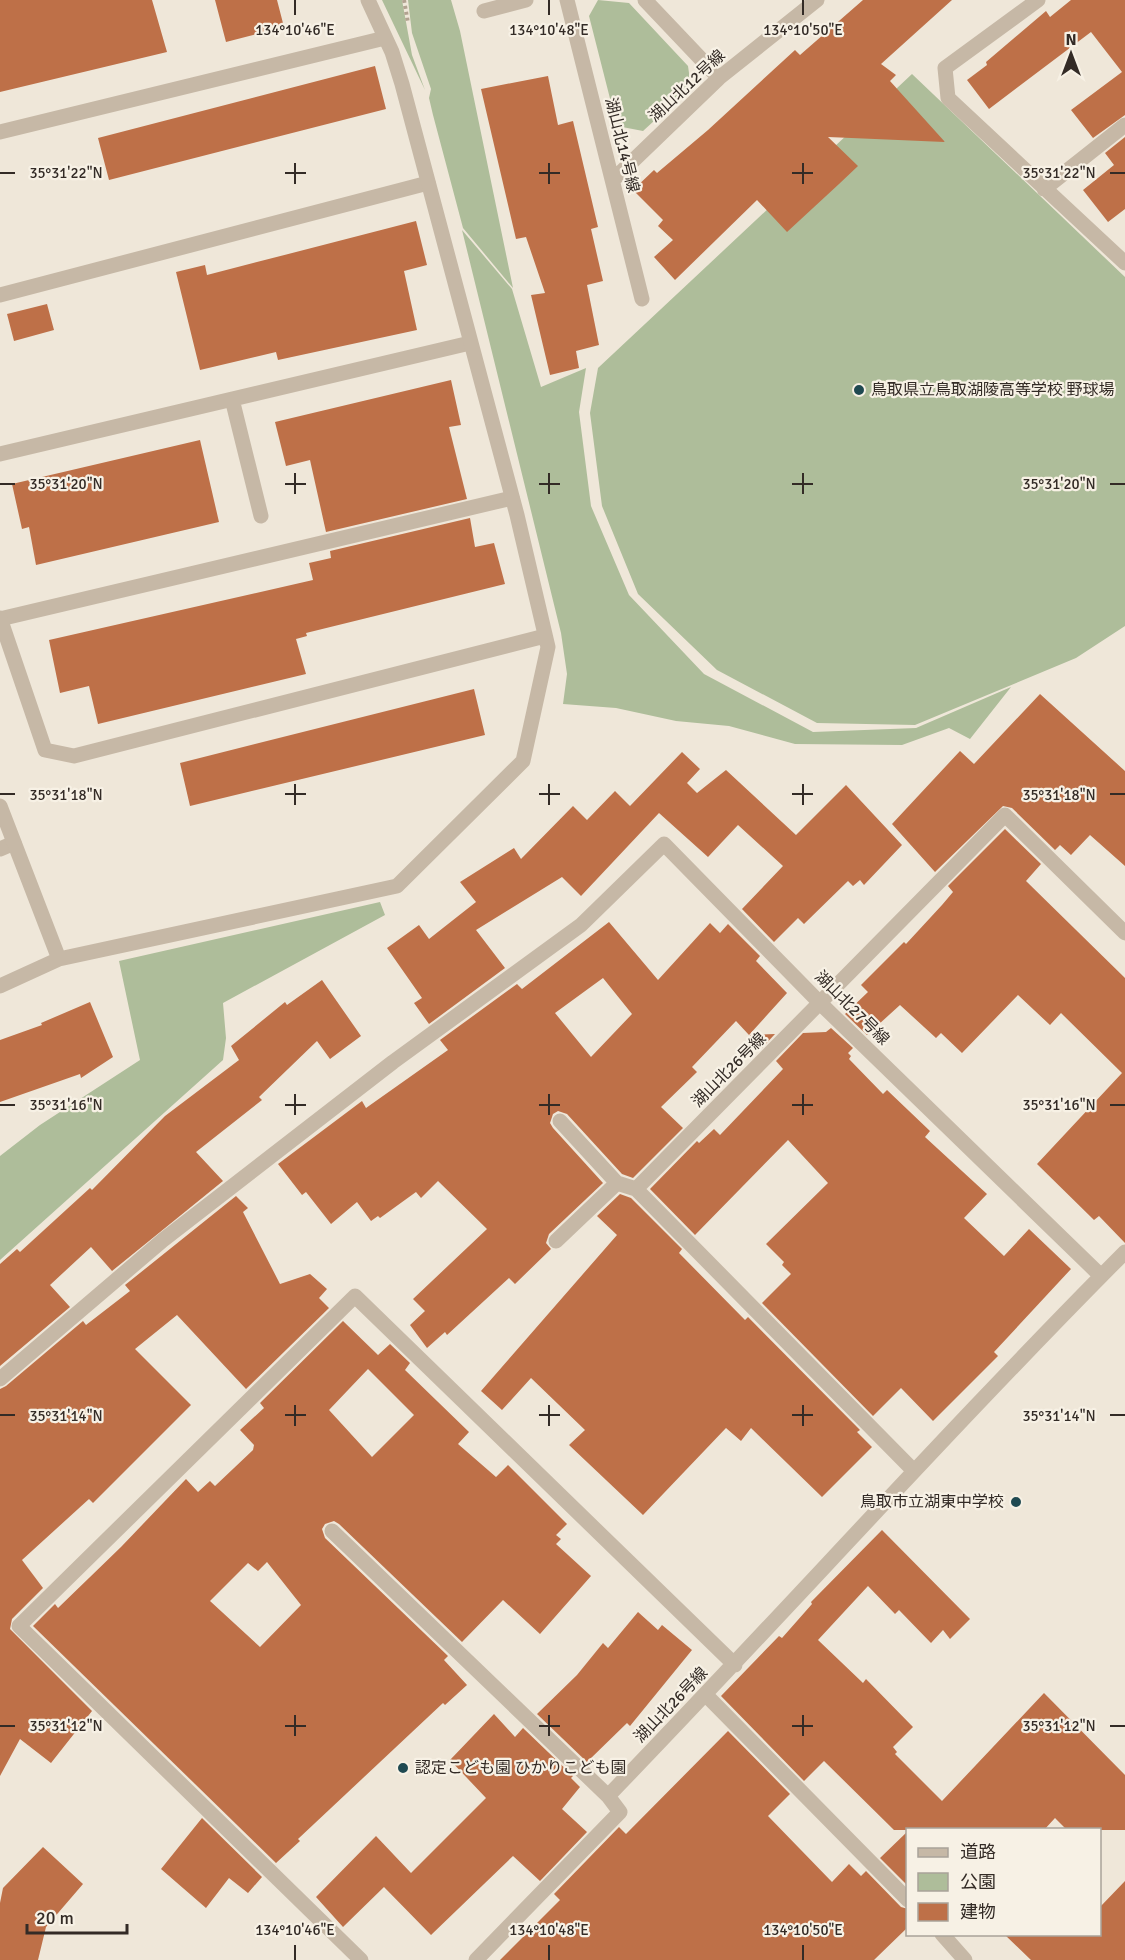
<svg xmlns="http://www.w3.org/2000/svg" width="1125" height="1960" font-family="Signika,'Noto Sans JP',sans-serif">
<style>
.green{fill:#aebd9a}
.building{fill:#be7048;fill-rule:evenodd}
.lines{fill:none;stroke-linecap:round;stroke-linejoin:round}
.path{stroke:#b2a290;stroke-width:4;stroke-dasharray:3 3;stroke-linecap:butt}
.service{stroke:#c6b8a6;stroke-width:15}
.minor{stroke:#c6b8a6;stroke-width:15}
.ticks{fill:none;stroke:#332b26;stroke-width:2}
.poi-dot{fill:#1f4951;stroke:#f7f1e5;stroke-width:2}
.labels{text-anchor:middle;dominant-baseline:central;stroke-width:4.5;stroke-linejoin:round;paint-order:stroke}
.street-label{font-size:16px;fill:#332b26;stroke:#f7f1e5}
.poi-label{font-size:16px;fill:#332b26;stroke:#f7f1e5;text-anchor:start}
.ticks-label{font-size:15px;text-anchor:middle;fill:#332b26;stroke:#f7f1e5;stroke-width:4.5;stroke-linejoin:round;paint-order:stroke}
</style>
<rect width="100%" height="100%" fill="#efe7d9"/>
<path class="green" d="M382 0H402L412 55 425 90Z
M408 0H451L460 31 513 288 463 228 433 115 429 98 431 89 412 33Z
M598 0 629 3 688 66 691 87 643 131 617 126 589 16Z
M912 74 1125 277V626L1076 658 915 725 817 723 717 670 638 594 602 506 590 413 598 368Z
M462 230 512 289 541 387 586 368 579 412 591 506 629 595 704 674 813 732 916 728 1011 687 970 739 949 728 902 745 795 744 729 726 676 721 616 708 563 704 567 674 561 633Z
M380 902 385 915 223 1003 226 1038 223 1060 0 1260V1156L40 1125 140 1060 119 961Z"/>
<path class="building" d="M0 0H152L167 52 0 92Z
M215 0H277L284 27 226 42Z
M863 0H952L881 64 896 75 890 81 945 142 828 137 858 166 839 184 787 232 757 200 675 280 654 257 673 240 658 226 663 220 633 190 654 170 657 173 708 130 795 50 800 55Z
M1071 0H1125V115L1093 138 1071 110 1122 72 1091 32 989 109 967 80 987 65 986 62 1046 11 1050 17Z
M375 66 386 109 109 180 98 138Z
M548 76 558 125 573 121 598 227 591 229 603 281 587 285 599 345 576 351 579 368 550 375 531 295 545 293 526 237 516 239 481 89Z
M1125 137V209L1108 222 1083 190 1114 165 1105 153Z
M416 221 427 265 404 271 417 330 278 360 276 352 200 370 176 272 205 265 207 275Z
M47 304 54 330 14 341 7 314Z
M451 380 461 425 449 427 467 499 326 532 310 460 286 466 275 422Z
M200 440 219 522 36 565 29 527 22 529 12 484Z
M470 518 475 547 494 543 505 584 306 633 307 636 296 639 306 674 98 724 89 686 60 693 49 640 313 580 309 563 331 558 330 551Z
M474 689 485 735 190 806 180 763Z
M1040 694 1125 771V866L1090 835 1071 855 1060 845 1055 850 1012 808 1003 806 935 872 892 824 960 751 974 764Z
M682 752 700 769 687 783 697 793 726 770 796 835 846 785 902 845 864 885 860 880 853 886 848 881 804 924 798 918 774 942 742 909 783 866 738 825 708 857 659 813 581 896 562 877 476 930 505 968 429 1024 414 1003 422 998 387 948 419 925 429 939 476 902 460 882 514 848 521 859 573 806 587 820 615 791 630 806Z
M1005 829 1041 864 1026 881 1125 978V1243L1099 1216 1094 1220 1037 1164 1122 1073 1061 1013 1050 1025 1018 995 962 1053 941 1033 936 1038 900 1005 867 1035 845 1014 868 992 861 985 904 942 906 944 942 905 953 892 948 886Z
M609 922 658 980 710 923 720 933 728 924 760 956 756 961 787 993 749 1035 736 1021 692 1067 697 1072 661 1107 683 1128 633 1178 622 1174 567 1114 558 1111 553 1114 550 1123 553 1128 603 1183 549 1234 546 1243 551 1249 515 1284 509 1278 447 1335 445 1332 427 1348 410 1325 425 1311 413 1299 487 1229 438 1181 421 1198 416 1192 380 1218 378 1216 371 1221 357 1202 331 1224 306 1192 302 1195 278 1164 362 1101 366 1108 448 1050 440 1040 517 984 522 989ZM603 978 632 1014 591 1057 555 1013Z
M322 980 361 1036 330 1059 317 1041 259 1097 262 1100 196 1152 223 1181 112 1271 91 1247 50 1285 70 1307 0 1366V1264L17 1249 20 1252 90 1188 92 1190 165 1116 239 1060 231 1046 285 1002 287 1005Z
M90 1002 113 1057 81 1078 80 1074 0 1102V1040L42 1025 41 1023Z
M831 1028 853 1048 848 1053 851 1056 849 1059 883 1094 887 1090 930 1131 925 1137 987 1194 964 1218 1004 1256 1029 1229 1071 1269 994 1352 998 1356 933 1421 901 1388 873 1416 762 1303 791 1274 782 1265 784 1262 766 1244 828 1183 788 1140 695 1235 650 1189 697 1141 699 1143 714 1129 720 1135 783 1069 776 1061 803 1033 826 1032Z
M775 1034 762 1048 750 1035Z
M620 1194 631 1198 682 1249 679 1253 745 1320 748 1317 860 1430 857 1432 872 1447 822 1497 751 1428 741 1441 726 1428 643 1515 569 1445 585 1430 531 1378 502 1410 481 1391 617 1235 597 1216Z
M236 1196 248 1208 243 1212 280 1284 310 1274 327 1289 319 1298 329 1308 246 1389 177 1315 135 1349 191 1405 93 1503 89 1499 22 1560 43 1588 12 1619 10 1629 92 1711 51 1763 20 1739 0 1776V1389L6 1386 83 1321 86 1325 130 1291 125 1285Z
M343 1321 378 1355 390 1344 410 1363 405 1370 469 1432 458 1444 496 1477 508 1465 567 1524 556 1535 561 1539 556 1544 591 1576 540 1634 503 1600 462 1642 339 1524 334 1521 325 1524 322 1529 325 1538 448 1656 444 1660 467 1685 445 1705 443 1703 298 1839 300 1841 276 1863 33 1626 55 1604 58 1608 121 1547 186 1479 198 1492 210 1481 215 1486 253 1450 254 1445 240 1430 264 1408 260 1403ZM368 1369 414 1415 372 1457 329 1410ZM267 1562 301 1605 260 1647 210 1601 248 1563 258 1571Z
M882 1530 970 1619 950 1639 943 1630 931 1643 899 1610 895 1614 868 1586 818 1640 863 1683 866 1679 913 1727 893 1747 897 1752 895 1754 942 1801 1044 1693 1125 1775V1830H1067L1055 1818 1044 1830H894L824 1761 804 1781 721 1696 779 1636 782 1638 812 1604 811 1602Z
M638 1612 658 1630 662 1625 692 1650 630 1726 627 1723 587 1762 537 1714 577 1675 603 1643 608 1648Z
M494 1714 515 1737 523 1728 573 1776 571 1778 580 1787 562 1809 587 1832 540 1881 513 1856 431 1935 384 1887 343 1927 316 1897 376 1836 411 1873 486 1798 450 1760Z
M728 1731 790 1794 768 1816 832 1882 849 1864 861 1876 866 1871 901 1907 908 1909V1927L874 1960H500L560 1900 554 1894 619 1827 626 1834Z
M202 1818 262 1877 248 1893 229 1878 206 1908 161 1869Z
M908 1831V1886L880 1858Z
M43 1847 83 1884 46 1927 38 1960H0V1903L3 1888Z
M1125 1881V1960H1031L1005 1935H1100V1907Z"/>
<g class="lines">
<path class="path" d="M404 0 408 23"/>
<path class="service" d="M1038 0 945 68 948 98 1125 263
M0 132 385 38
M1044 189 1125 125
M0 295 428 183
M232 399 261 516
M0 454 470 343
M0 619 512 498
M0 849 14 843"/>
<path class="minor" d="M567 0 642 299
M645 0 719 78
M484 11 526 0
M613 180 719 78 817 0
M0 618 45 750 74 756 545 636
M0 806 59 959
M0 986 59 959 397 886 523 761 548 647 517 515 402 84 392 52 368 0
M560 1121 617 1183
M556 1241 617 1183 636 1189
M0 1379 163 1240 393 1062 581 925 664 844 821 1004 1101 1276
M913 1470 636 1189 1005 815 1125 933
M332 1531 608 1796
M706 1695 908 1900
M942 1934 965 1960
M361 1960 19 1626 355 1296 735 1665
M476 1960 620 1812 608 1796C782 1616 948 1430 1125 1252"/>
</g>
<path class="ticks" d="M295 0V15M549 0V15M803 0V15M295 163V184M549 163V184M803 163V184M0 173H15M285 173H306M539 173H560M792 173H813M1110 173H1125M295 473V494M549 473V494M803 473V494M0 484H15M285 484H306M539 484H560M792 484H813M1110 484H1125M295 784V805M549 784V805M803 784V805M0 794H15M285 794H306M539 794H560M792 794H813M1110 794H1125M295 1094V1115M549 1094V1115M803 1094V1115M0 1105H15M285 1105H306M539 1105H560M792 1105H813M1110 1105H1125M295 1405V1426M549 1405V1426M803 1405V1426M0 1415H15M285 1415H306M539 1415H560M792 1415H813M1110 1415H1125M295 1715V1736M549 1715V1736M803 1715V1736M0 1726H15M285 1726H306M539 1726H560M792 1726H813M1110 1726H1125M295 1945V1960M549 1945V1960M803 1945V1960"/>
<g class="poi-dot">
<circle cx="859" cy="390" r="6"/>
<circle cx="1016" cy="1502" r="6"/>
<circle cx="403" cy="1768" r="6"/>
</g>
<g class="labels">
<g class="street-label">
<text transform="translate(687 86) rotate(-43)">湖山北12号線</text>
<text transform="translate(622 145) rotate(76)">湖山北14号線</text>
<text transform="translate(852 1008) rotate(45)">湖山北27号線</text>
<text transform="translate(729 1070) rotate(-45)">湖山北26号線</text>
<text transform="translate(671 1705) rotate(-46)">湖山北26号線</text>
</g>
<g class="poi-label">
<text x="871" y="390">鳥取県立鳥取湖陵高等学校 野球場</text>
<text x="1004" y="1502" text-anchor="end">鳥取市立湖東中学校</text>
<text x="415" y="1768">認定こども園 ひかりこども園</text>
</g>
</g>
<g class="ticks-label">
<text x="295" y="35">134°10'46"E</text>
<text x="549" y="35">134°10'48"E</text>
<text x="803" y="35">134°10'50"E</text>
<text x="66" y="178">35°31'22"N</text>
<text x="1059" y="178">35°31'22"N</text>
<text x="66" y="489">35°31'20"N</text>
<text x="1059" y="489">35°31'20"N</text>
<text x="66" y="800">35°31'18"N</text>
<text x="1059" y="800">35°31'18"N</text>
<text x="66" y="1110">35°31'16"N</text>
<text x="1059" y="1110">35°31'16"N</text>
<text x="66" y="1421">35°31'14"N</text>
<text x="1059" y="1421">35°31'14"N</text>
<text x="66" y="1731">35°31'12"N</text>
<text x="1059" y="1731">35°31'12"N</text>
<text x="295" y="1935">134°10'46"E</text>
<text x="549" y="1935">134°10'48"E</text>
<text x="803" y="1935">134°10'50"E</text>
</g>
<rect x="906" y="1828" width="195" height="108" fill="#f7f1e5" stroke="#a9a299" stroke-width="1.5"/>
<rect x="918" y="1848" width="30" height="9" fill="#c6b8a6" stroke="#a9a299" stroke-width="1.5"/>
<text x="960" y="1858" font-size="18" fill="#332b26">道路</text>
<rect x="918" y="1873" width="30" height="18" fill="#aebd9a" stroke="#a9a299" stroke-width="1.5"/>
<text x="960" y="1888" font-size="18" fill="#332b26">公園</text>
<rect x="918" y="1903" width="30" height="18" fill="#be7048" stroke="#a9a299" stroke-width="1.5"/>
<text x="960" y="1918" font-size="18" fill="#332b26">建物</text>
<g transform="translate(1071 54)" stroke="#f7f1e5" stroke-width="4.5" paint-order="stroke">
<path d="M0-4.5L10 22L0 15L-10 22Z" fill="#332b26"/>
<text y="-9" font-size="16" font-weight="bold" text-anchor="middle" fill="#332b26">N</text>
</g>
<path d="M27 1924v9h100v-9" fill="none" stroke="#332b26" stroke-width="3"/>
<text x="36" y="1924" font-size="18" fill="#332b26" stroke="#f7f1e5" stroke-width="4.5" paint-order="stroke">20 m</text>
</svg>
